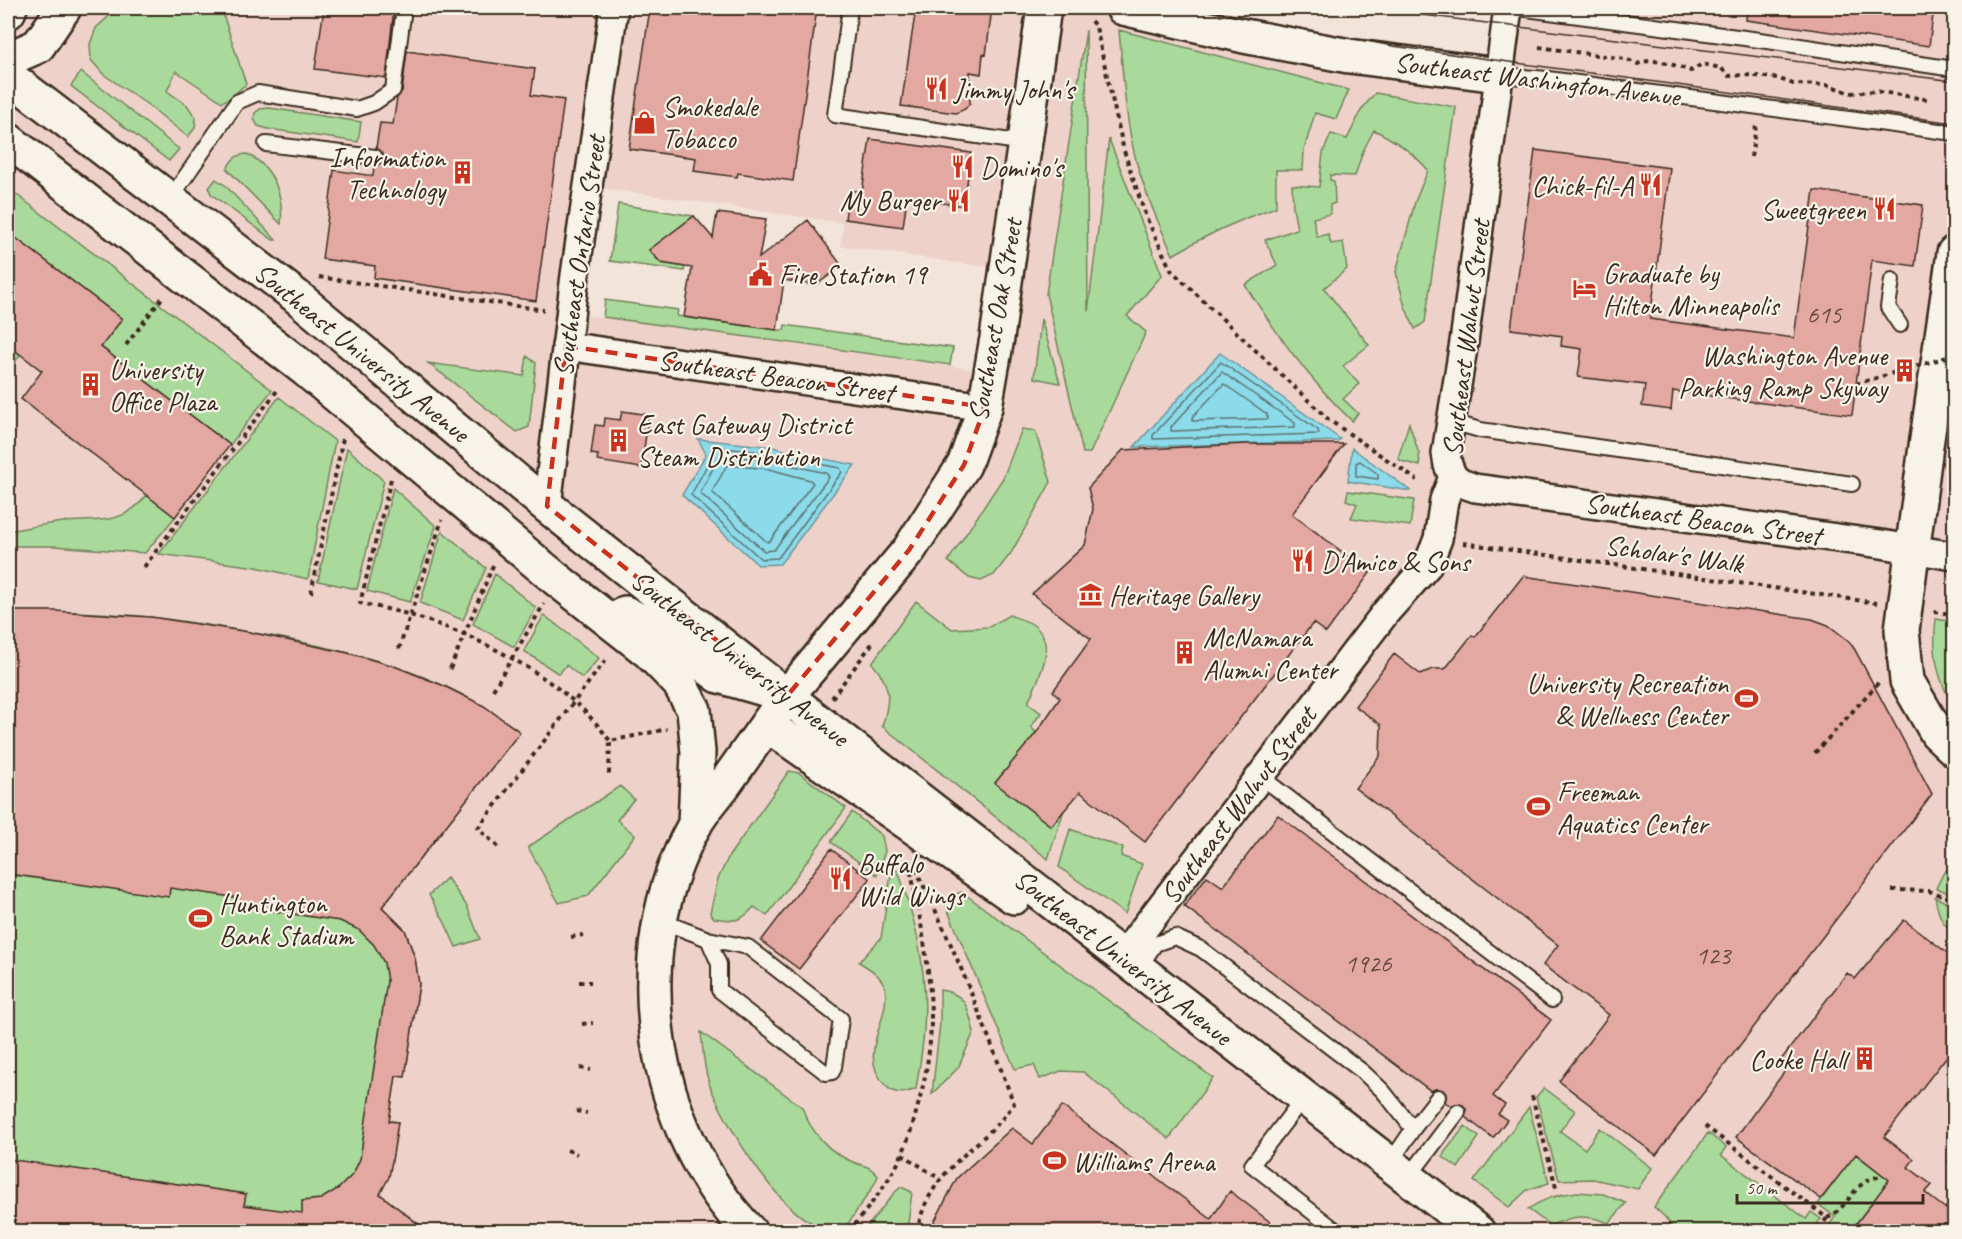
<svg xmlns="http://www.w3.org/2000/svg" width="1962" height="1239" font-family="Caveat,sans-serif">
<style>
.built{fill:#eed2c9;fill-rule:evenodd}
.green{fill:#a9da9b;stroke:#72825c;stroke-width:1.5}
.water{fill:#8cdbea;stroke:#6c9498;stroke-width:1.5}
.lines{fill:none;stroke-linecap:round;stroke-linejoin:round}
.shore{stroke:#5b7170;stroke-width:1.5}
.building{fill:#e3a8a2;stroke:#3b2a1e;stroke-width:1.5}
.service-casing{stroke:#3b2a1e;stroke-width:18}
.minor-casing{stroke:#3b2a1e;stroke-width:32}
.tertiary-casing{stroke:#3b2a1e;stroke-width:38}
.secondary-casing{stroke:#3b2a1e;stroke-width:38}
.path{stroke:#3b2a1e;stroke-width:4;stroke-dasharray:4.5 4.5;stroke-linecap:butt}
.service{stroke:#f7f3e8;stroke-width:14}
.minor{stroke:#f7f3e8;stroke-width:27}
.tertiary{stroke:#f7f3e8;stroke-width:33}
.secondary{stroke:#f7f3e8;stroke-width:33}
.tram{stroke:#3b2a1e;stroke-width:1.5}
.path-bridge{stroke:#3b2a1e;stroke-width:4;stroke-dasharray:4.5 4.5;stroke-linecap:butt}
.marked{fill:none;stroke:#c8321e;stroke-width:4.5;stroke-dasharray:12 8;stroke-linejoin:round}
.labels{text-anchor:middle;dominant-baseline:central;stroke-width:4.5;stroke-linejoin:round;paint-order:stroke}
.number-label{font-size:26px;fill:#654a3f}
.street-label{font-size:28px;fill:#3b2a1e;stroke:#f7f3e8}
.poi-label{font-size:28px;fill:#3b2a1e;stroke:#f7f3e8;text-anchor:start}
</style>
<rect width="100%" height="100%" fill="#f3e4da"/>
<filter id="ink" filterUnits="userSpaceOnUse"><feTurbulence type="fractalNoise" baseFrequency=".0167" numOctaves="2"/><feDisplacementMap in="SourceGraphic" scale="12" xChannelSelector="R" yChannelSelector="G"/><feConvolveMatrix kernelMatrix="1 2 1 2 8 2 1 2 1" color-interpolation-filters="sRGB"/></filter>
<g filter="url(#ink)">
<path class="built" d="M8 8H1123L1497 75 1508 8H1954V1231H8ZM587 186 843 223 841 246 1007 270 991 372 571 313Z"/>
<path class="green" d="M118 8H221L246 84 230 98 222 102 176 71 167 91 187 105 196 118 195 128 188 137 148 105 103 74 91 60 90 44 96 28Z
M1086 30 1088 312 1109 139 1162 275 1127 316 1146 332 1090 453H1083L1046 294Z
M1119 30 1349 90 1336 119 1315 113 1304 150 1303 170H1276V207C1238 220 1207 234 1173 255 1159 225 1146 196 1137 164 1125 120 1123 75 1119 30Z
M81 72 179 149 169 161 71 86Z
M1375 93 1456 107 1425 322 1415 329 1405 307 1396 272 1415 202 1428 170C1413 152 1395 140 1374 130L1363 151 1355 176 1330 175V180L1334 181 1335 203 1330 205V214L1313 218 1317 237 1328 234 1331 244 1343 242 1347 269 1324 288 1369 345 1343 366 1359 384 1343 399 1358 413 1352 421C1310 381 1276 333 1245 285L1277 265 1265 240 1297 229 1293 208 1292 185 1319 187 1323 153 1331 134 1347 139 1362 109Z
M269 108 361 122 358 142 268 129 258 126 254 119 255 113 260 109Z
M247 154C274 167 284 196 281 224L227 169C232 159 235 155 247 154Z
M216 179 225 185 276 240H273L211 194 209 188Z
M8 188 272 390 230 445 101 347 122 319 8 232Z
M618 204 694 216 649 250 661 263 685 267 684 271 610 261Z
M605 300 678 310 677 316 777 330H784L785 325 953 348 950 365 603 317Z
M1041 319 1060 383 1034 378Z
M8 345 20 355 8 372Z
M527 356 536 363 529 427 517 432 428 363 524 376Z
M279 397 335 441 308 579 256 567 159 554Z
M1409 423 1419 454 1420 466 1401 461 1398 458Z
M1022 429 1035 431 1051 482 1011 553 994 575 981 581 969 578 948 561 1003 478Z
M347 448 384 481 357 589 318 581Z
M393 488 436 526 410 602 367 591Z
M1348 491 1414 500 1410 526 1351 518 1357 504 1346 500Z
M147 495 175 517 145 553 54 546H8V531C26 528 44 524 63 522 97 519 123 526 147 495Z
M442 531 486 568 463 620 420 603Z
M495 574 536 608 514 647 473 624Z
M916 601 952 629 989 627 1009 615C1016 618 1026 620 1032 624 1060 644 1038 678 1028 703L1041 713 1031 727 1036 733 1064 810 1048 859 882 726C891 699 891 685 872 663Z
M8 611C55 611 102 612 149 617 190 621 231 629 271 636 329 647 388 660 442 685 470 697 495 714 520 732L382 907 405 930 415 958 419 984 405 1077 396 1076 389 1121 398 1122C394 1149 392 1170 380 1194L428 1231 8 1232Z
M544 615 599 658 582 678 566 665 559 674 524 651Z
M1936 619 1954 622V706C1936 679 1932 650 1936 619Z
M789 771 799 773 846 808 767 916 754 907C740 923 734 921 714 918L710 913 718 879 729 856Z
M620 786 634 799 617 820 635 835 588 896 559 903 528 847Z
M852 812 882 836 885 851 877 875 831 842Z
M1070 829 1123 848 1121 856 1142 864 1125 914 1059 867Z
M1954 863V895L1936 888 1943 874Z
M892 868 898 871C917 922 928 975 924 1029 923 1049 919 1069 916 1089 906 1093 895 1096 886 1086 855 1053 891 1022 885 988 882 976 869 968 859 962L881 938Z
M447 878 467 906 480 939 456 947 444 921 429 895Z
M962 892 1213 1078 1169 1139 1083 1072 1061 1071 1040 1079 1034 1065 1015 1069 946 906 949 896Z
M1935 897 1954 906V931C1940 925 1938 911 1935 897Z
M940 990C968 994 967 1008 974 1032L958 1068 932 1094 940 1023Z
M701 1032 802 1107C810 1131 829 1153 853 1162 865 1167 870 1165 878 1176 874 1188 866 1197 859 1207 855 1213 851 1222 845 1226 840 1229 833 1229 827 1228 783 1222 729 1129 712 1091 704 1072 703 1051 701 1032Z
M1544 1088 1575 1111 1560 1131 1585 1149 1600 1128 1652 1168 1638 1189 1593 1179 1559 1180 1536 1097Z
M1529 1107 1549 1183 1527 1190 1509 1207 1474 1181Z
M1465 1126 1479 1137 1458 1168 1443 1157 1444 1153Z
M1708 1133 1726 1147 1721 1155 1806 1219 1811 1212 1821 1219 1811 1231H1675L1665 1217 1654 1207Z
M1855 1154 1890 1180 1850 1231H1825L1835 1217 1818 1204Z
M901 1187 912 1192 907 1231H864L894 1193Z
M1577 1192 1603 1194 1626 1203 1609 1223C1588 1214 1571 1215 1551 1226L1528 1209C1543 1199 1559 1194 1577 1192Z"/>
<path class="water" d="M1220 353 1340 439 1338 441 1134 447Z
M698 439 773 447 798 454 855 465 780 564 758 565 682 495 706 454Z
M1352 448 1411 491 1348 481Z"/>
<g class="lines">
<path class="shore" d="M1221 362 1318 430 1319 434 1153 439V435Z
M1222 372 1295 423V427L1171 431V427Z
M1224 384 1267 414 1268 419 1192 421V417Z
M714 447 772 453 797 460 840 468 842 472 778 558 761 559 691 495 712 456 711 449Z
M722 455 771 461 826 473 829 477 774 550 764 551 700 493 719 457Z
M1360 461 1378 474V479L1356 476V463Z
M727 465 769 469 810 480 813 483 770 541 767 542 712 492Z"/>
</g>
<path class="building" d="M324 8H394L386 78 315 69Z
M650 8H817L793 181 738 173 737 177 694 171 696 158 629 149Z
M916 8H992L986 55 983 54 981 74 970 72V103L965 109 956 113 901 106Z
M1747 8H1934L1929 46 1746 20Z
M407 51 535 69 531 95 564 100 536 301 374 278 375 266 322 259 334 170 373 176 374 166 382 162 383 153 376 148 380 123 393 124 397 98 402 91Z
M870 139 971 153 964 206 907 198 903 227 845 219 849 190 862 192Z
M1535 150 1670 168 1650 319 1794 338 1814 190 1923 205 1915 266 1872 260 1852 415 1673 391 1671 410 1642 406 1645 385 1578 377 1582 349 1561 346 1562 336 1511 329Z
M717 213 766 219 759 258 808 220 842 266 816 285 784 280 777 330 684 317 692 268 661 263 649 250 694 216 713 238Z
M8 232 122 319 101 347 230 445 175 517 21 399 42 371 8 345Z
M622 411 649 415 641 468 597 461 598 455 591 454 595 425 604 426 605 418 620 420Z
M1246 444H1344L1292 514 1370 573 1326 633 1313 623 1145 842 1080 792 1051 826 995 783 1036 733 1060 698 1053 691 1091 639 1032 594 1085 545 1093 509 1088 488 1123 450Z
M1523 576 1812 619 1828 625 1849 641 1855 650 1932 794 1656 1155 1559 1081 1609 1015 1543 965 1558 945 1355 788 1380 756 1381 725 1355 706 1394 654 1420 674 1433 669H1445L1472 635 1475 637Z
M8 611H55L151 617 249 632 348 653 394 666 442 685 484 706 520 732 382 907 405 930 415 958 419 984 405 1077 396 1076 389 1121 398 1122 393 1155 389 1177 380 1194 428 1232H8V1159L246 1194 244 1205 302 1213V1201L321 1199 339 1188 353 1174 360 1159 387 981 384 963 374 945 359 930 340 921 238 906 239 898 170 888 169 897 8 874Z
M1278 815 1551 1020 1493 1096 1505 1105 1498 1114 1507 1120 1493 1138 1465 1117 1466 1109 1463 1105 1455 1104 1451 1106 1445 1102 1446 1094 1443 1090 1435 1089 1431 1091 1184 906 1207 876 1223 887Z
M831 849 870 879 799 969 761 941Z
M1904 920 1954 958V1047L1884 1137 1914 1159 1908 1167 1932 1185 1925 1193 1954 1215V1232H1850L1889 1180 1856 1154 1821 1199 1736 1137 1788 1067 1780 1061 1847 973 1855 979Z
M1062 1106 1211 1219 1230 1191 1283 1232H929L957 1178 1012 1128 1033 1144Z"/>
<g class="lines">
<defs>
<path id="service" d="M850 8 835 115 1025 143
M1519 8 1767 41 1954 69
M1498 75 1548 79 1954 133
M266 144 375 157
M170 199 237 102 258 93 357 109 374 103 393 90 404 8
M1892 280 1888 307 1900 325
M1452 422 1480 430 1852 484
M1260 776 1552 1000
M661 921 708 939 748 947 841 1019 834 1067 832 1072 826 1073 719 990V964L708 939
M1138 970 1155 944 1175 937 1201 949 1363 1072 1383 1091 1413 1129 1390 1163
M1304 1097 1252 1165 1338 1232
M1413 1129 1438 1097
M1408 1178 1458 1112"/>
<path id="minor" d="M566 346 985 407
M1453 477 1461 483 1475 488 1881 544 1954 556
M547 506 575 275 614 8
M1123 956 1386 612 1427 566 1438 539 1444 500 1453 477 1448 465 1446 453 1464 342 1508 8"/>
<path id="tertiary" d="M1123 8 1244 36 1349 56 1498 75
M1954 253 1926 446 1902 630 1907 681 1937 733 1954 749
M787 696 909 550 964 465 985 407 997 338 1044 8"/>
<path id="secondary" d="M8 12 10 8
M8 59 38 46 64 8
M8 76 296 296 547 506 814 718 1478 1232
M8 140 306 370 555 578 649 652 679 683 694 710 698 752 695 825
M625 613 656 629 719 676 771 691
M767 725 1014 897
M750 1232C649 1126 623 955 694 826 702 811 714 798 724 785 745 755 766 726 787 696"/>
</defs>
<use href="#service" class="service-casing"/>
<use href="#minor" class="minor-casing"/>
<use href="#tertiary" class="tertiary-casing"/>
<use href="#secondary" class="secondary-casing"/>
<path class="path" d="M1091 21 1096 27 1124 151 1146 217 1171 270 1329 420 1417 480
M1539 47 1625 59 1638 64C1654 56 1676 66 1691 71L1702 64 1721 68 1729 76 1745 75 1777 78 1793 84 1828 85 1851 93 1875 91 1931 100
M1751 157 1756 126
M319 277 544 310
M126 345 162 298
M391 479 360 603C377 607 394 610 410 615 480 636 567 680 610 741
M1463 543 1877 603
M144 567 279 388
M311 593 343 438
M1934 612 1954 614
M399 649 442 520
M450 669 494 563
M493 690 544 604
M832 698 874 641
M1815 753 1879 682
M609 774 610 741 667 729
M498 847 478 828 608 657
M911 861C952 939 983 1022 1014 1104 980 1151 929 1167 917 1232
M1892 890 1929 891 1954 900
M571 937 583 935
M579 982H591
M582 1024 593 1023
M580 1068 591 1070
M1532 1096 1557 1191
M576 1111 587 1113
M1705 1126 1827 1218 1817 1232
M567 1150 577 1154
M902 1154 940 1179
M1949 1159 1954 1177
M1946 1209 1954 1199
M1827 1218C1843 1212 1851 1191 1865 1182 1870 1178 1877 1177 1883 1176
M849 1232C863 1214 878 1196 890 1177 903 1157 911 1132 917 1109 925 1081 931 1049 931 1020 931 967 919 913 909 862"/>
<use href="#service" class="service"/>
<use href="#minor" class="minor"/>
<use href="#tertiary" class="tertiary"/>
<use href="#secondary" class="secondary"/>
<path class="tram" d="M1191 8 1393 46 1954 123
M1367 8 1954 81"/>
<path class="path-bridge" d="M1856 384 1954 355"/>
</g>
</g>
<path class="marked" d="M566 346 985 407 964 465 909 550 787 696 547 506Z"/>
<defs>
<symbol id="restaurant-bare" viewBox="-9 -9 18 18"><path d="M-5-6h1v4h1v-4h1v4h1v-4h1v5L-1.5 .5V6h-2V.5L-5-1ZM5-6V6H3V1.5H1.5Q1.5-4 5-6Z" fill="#c8321e" stroke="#f7f3e8" stroke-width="2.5" paint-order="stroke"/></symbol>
<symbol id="shop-bare" viewBox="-9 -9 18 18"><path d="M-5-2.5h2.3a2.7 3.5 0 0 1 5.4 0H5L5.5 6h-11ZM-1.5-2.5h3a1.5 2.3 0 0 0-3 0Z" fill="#c8321e" stroke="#f7f3e8" stroke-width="2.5" paint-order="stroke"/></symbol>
<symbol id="building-bare" viewBox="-9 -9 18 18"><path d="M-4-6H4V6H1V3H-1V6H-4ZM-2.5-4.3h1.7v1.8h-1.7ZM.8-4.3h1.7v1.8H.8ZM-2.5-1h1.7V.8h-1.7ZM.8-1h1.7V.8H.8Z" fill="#c8321e" stroke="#f7f3e8" stroke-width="2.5" paint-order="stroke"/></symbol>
<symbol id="civic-bare" viewBox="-9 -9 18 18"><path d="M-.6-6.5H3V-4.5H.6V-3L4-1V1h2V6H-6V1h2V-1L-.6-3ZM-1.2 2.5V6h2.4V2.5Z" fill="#c8321e" stroke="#f7f3e8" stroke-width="2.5" paint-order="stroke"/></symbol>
<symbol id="hotel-bare" viewBox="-9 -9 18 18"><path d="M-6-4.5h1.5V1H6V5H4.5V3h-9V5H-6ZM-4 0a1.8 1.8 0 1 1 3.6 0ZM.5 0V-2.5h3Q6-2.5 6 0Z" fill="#c8321e" stroke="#f7f3e8" stroke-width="2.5" paint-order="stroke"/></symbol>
<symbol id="museum-bare" viewBox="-9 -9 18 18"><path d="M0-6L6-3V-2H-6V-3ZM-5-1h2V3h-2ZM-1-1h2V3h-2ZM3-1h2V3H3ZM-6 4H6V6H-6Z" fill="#c8321e" stroke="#f7f3e8" stroke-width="2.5" paint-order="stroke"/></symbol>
<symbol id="stadium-bare" viewBox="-9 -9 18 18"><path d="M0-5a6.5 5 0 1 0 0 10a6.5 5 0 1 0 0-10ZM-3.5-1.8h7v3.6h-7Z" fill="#c8321e" stroke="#f7f3e8" stroke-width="2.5" paint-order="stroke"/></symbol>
</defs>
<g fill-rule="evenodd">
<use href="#restaurant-bare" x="920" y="72" width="33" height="33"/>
<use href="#shop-bare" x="628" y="106" width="33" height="33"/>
<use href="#restaurant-bare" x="946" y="150" width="33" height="33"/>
<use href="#building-bare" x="446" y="156" width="33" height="33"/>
<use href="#restaurant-bare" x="1634" y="168" width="33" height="33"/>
<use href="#restaurant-bare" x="942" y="184" width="33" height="33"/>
<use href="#restaurant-bare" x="1868" y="192" width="33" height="33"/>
<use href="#civic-bare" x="744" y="258" width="33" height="33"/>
<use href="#hotel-bare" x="1568" y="272" width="33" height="33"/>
<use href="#building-bare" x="1888" y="354" width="33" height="33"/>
<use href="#building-bare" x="74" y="368" width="33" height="33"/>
<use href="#building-bare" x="602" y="424" width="33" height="33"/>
<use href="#restaurant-bare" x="1286" y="544" width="33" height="33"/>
<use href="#museum-bare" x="1074" y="578" width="33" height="33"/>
<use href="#building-bare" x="1168" y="636" width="33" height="33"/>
<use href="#stadium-bare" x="1730" y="682" width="33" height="33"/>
<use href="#stadium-bare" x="1522" y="790" width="33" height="33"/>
<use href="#restaurant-bare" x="824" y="862" width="33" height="33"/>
<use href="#stadium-bare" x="184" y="902" width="33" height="33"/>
<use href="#building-bare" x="1848" y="1042" width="33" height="33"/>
<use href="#stadium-bare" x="1038" y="1144" width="33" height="33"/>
</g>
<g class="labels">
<g class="number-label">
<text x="1824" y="314">615</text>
<text x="1713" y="955">123</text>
<text x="1368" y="963">1926</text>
</g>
<g class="street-label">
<text transform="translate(1537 79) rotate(7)">Southeast Washington Avenue</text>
<text transform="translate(579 256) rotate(-82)">Southeast Ontario Street</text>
<text transform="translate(995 320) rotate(-80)">Southeast Oak Street</text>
<text transform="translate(1466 338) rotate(-83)">Southeast Walnut Street</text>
<text transform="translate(362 352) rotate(39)">Southeast University Avenue</text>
<text transform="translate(776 376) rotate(8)">Southeast Beacon Street</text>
<text transform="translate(1703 519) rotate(8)">Southeast Beacon Street</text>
<text transform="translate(1674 554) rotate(8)">Scholar's Walk</text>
<text transform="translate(740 658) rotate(38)">Southeast University Avenue</text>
<text transform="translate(1238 805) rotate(-53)">Southeast Walnut Street</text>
<text transform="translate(1123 957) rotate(38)">Southeast University Avenue</text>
</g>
<g class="poi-label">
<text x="954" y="89">Jimmy John's</text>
<text x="662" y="106">Smokedale<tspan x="662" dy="32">Tobacco</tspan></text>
<text x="445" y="157" text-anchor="end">Information<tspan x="445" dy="32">Technology</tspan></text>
<text x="980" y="167">Domino's</text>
<text x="1633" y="185" text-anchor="end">Chick-fil-A</text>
<text x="940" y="200" text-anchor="end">My Burger</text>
<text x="1866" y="209" text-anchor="end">Sweetgreen</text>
<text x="1603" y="273">Graduate by<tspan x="1603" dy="32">Hilton Minneapolis</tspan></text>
<text x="779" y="274">Fire Station 19</text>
<text x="1887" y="355" text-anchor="end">Washington Avenue<tspan x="1887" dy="32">Parking Ramp Skyway</tspan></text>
<text x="109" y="369">University<tspan x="109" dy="32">Office Plaza</tspan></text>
<text x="637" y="424">East Gateway District<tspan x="637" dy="32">Steam Distribution</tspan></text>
<text x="1321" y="561">D'Amico &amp; Sons</text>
<text x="1109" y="595">Heritage Gallery</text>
<text x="1203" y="637">McNamara<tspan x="1203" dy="32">Alumni Center</tspan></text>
<text x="1728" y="683" text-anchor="end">University Recreation<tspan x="1728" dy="32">&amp; Wellness Center</tspan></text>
<text x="1557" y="791">Freeman<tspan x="1557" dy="32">Aquatics Center</tspan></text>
<text x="858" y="863">Buffalo<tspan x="858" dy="32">Wild Wings</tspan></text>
<text x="219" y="903">Huntington<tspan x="219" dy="32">Bank Stadium</tspan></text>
<text x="1846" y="1059" text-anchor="end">Cooke Hall</text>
<text x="1073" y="1161">Williams Arena</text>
</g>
</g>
<rect width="1962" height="1239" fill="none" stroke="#f7f3e8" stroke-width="30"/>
<rect x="15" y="15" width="1932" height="1209" fill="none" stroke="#3b2a1e" stroke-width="2" filter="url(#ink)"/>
<path d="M1737 1194v9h186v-9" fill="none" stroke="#3b2a1e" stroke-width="3"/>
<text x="1746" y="1194" font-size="18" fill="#3b2a1e" stroke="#f7f3e8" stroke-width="4.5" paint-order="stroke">50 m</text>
</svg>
